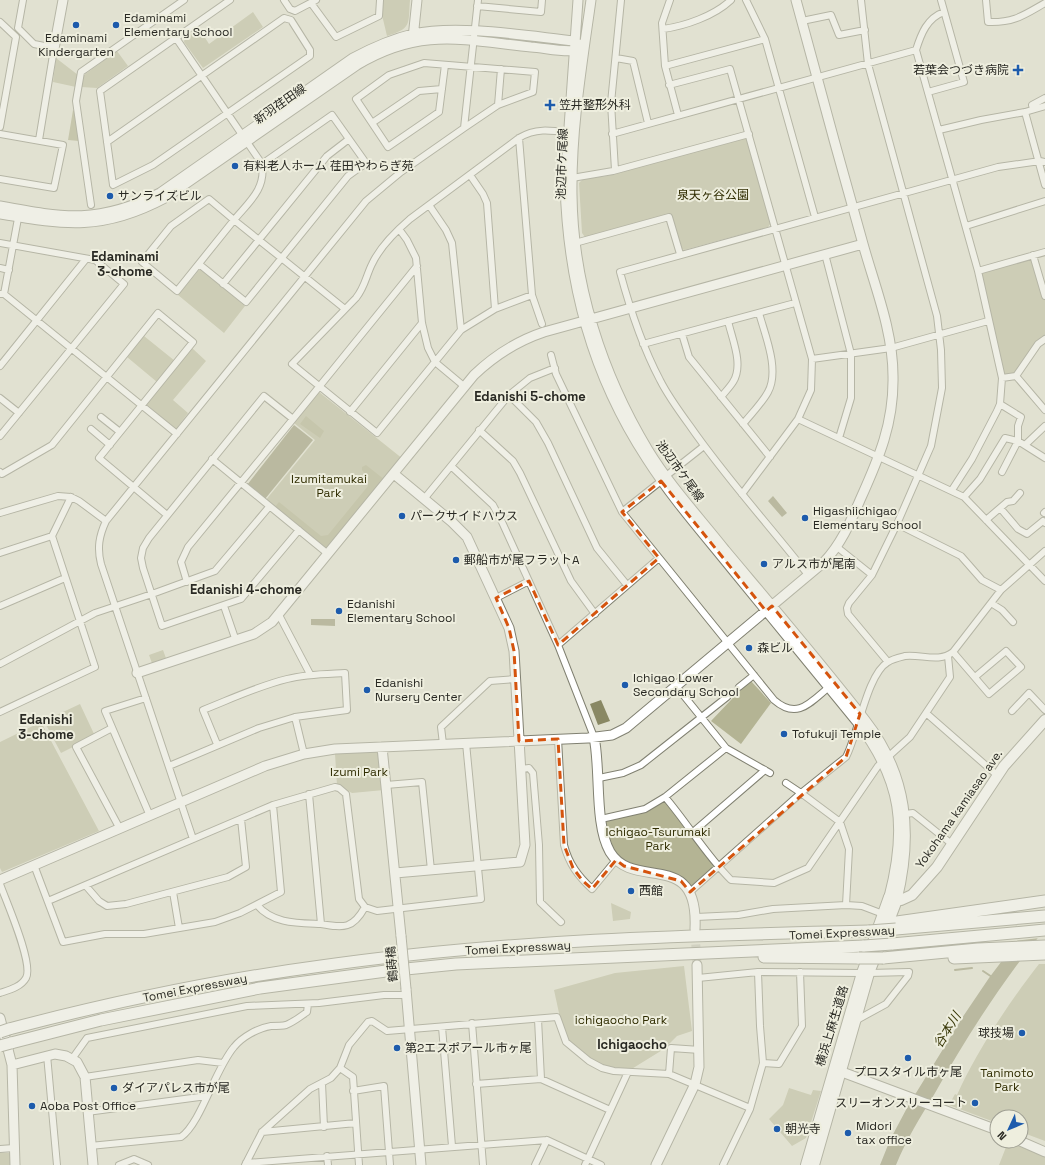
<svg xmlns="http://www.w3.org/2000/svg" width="1045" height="1165" font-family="'Space Grotesk','Noto Sans JP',sans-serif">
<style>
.green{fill:#b4b494}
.forest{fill:#a5a47f}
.water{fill:#898864}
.pier{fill:#e1e1d1}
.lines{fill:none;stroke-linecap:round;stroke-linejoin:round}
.stream{stroke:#898864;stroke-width:2}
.secondary-tunnel{stroke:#bcbcae;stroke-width:9;stroke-dasharray:9 4.5;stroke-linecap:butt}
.street-casing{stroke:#808071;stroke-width:8}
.secondary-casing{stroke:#808071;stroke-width:11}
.primary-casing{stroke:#808071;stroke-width:12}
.highway-casing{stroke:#808071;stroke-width:13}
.street{stroke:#fff;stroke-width:6}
.secondary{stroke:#fff;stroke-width:9}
.primary{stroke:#fff;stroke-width:10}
.highway{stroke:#fff;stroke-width:11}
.secondary-bridge-casing{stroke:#808071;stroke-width:11;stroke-linecap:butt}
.highway-bridge-casing{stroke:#808071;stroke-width:13;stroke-linecap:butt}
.secondary-bridge{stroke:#fff;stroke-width:9}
.highway-bridge{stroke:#fff;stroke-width:11}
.marked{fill:none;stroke:#d5540e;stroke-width:3;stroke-dasharray:8 5;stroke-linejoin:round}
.poi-dot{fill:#1d5bac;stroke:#eeeede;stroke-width:1.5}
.labels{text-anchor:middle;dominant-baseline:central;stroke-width:4;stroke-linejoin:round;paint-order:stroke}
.poi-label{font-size:12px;fill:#292923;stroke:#eeeede;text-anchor:start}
.street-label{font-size:12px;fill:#292923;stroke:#eeeede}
.park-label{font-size:12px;fill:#2f2c00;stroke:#eeeede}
.neighbourhood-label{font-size:13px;font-weight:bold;fill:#292923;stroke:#eeeede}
.water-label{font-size:13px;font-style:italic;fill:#3b3a0a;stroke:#eeeede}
</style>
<rect width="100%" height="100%" fill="#e1e1d1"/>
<path class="green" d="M383 0H410C408 25 412 28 387 36L382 15Z
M253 12 263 27 203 68 184 42 185 37 199 28 209 44Z
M117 51 128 66 97 88 81 87 84 75Z
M56 58 78 75 76 87 53 82Z
M744 138 748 140 771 223 768 227 684 250 682 249 671 214 585 237 582 233 579 183 583 179 607 176Z
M1033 255 1045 297V339L1016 376 1002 378 978 271Z
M200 269 245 306 224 333 178 295Z
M144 336 175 361 157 382 127 357Z
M192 348 206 361 173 400 188 413 176 429 146 404Z
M319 392 403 459 328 551 265 501 315 440 294 423Z
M163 650 167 661 153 666 149 655Z
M750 680 771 703 741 744 711 721Z
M80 704 95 736 61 753 44 721Z
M41 722 99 831 2 872 0 868V742Z
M379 750 384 790 352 793 337 785 335 754Z
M665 797 718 867 690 892 681 881 616 860 601 819 645 809Z
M611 903 631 912 630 919 613 921Z
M1039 964H1045V1141L1021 1132V1117H997V1123L949 1105 955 1094 957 1095C976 1052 1010 1001 1039 964Z
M684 966 692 1031 677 1036 664 1049 630 1070 602 1065 586 1056 568 1039 562 1027 554 990 615 973Z
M789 1088 811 1095 813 1090 821 1091 806 1138 792 1146 769 1119 783 1105Z
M1008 1142 1045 1156V1165H999Z
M0 1153H10L11 1165H0Z"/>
<path class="forest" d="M73 110 75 112 79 141 68 140Z
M306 416 324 431 320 438 300 424Z
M366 465 385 480 328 550 275 507 279 502 321 536 328 535 368 486V478L362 470V467Z"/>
<path class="water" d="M294 425 313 440 265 499 247 485Z
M773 496 787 513 782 517 768 501Z
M311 619H335V626L311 625Z
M601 700 610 721 598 725 590 704Z
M1041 909 1045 929C1003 980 967 1036 935 1093 921 1116 906 1140 896 1165H880L890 1140 908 1106 964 1015 989 978Z"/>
<path class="pier" d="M1045 903V932L1040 938 1014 941Z"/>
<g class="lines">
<path class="stream" d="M955 970 972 968
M983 971 992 977"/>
<path class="secondary-tunnel" d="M695 931 697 965"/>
<defs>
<path id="street" d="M23 0 18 28 34 44 55 48
M284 0 290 9 295 11 316 0
M670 0 662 23 665 66 678 115
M746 0 765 39 815 217
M861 0 868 64 937 316 941 350 942 388 931 446 897 524 872 575 849 603 847 608 848 614 888 662
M986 0 988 22C1014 23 1024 15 1045 3
M311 3 336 37 379 16 380 0
M477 6 541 12 542 0
M944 12C927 18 921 34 916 50L978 271 1002 378 1000 404 997 411 972 459 952 490
M802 21 831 15 839 35 865 30
M0 22 16 37 0 127
M663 29C685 26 714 16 731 0
M176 38 262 164C266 189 249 202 234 220L345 309
M616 58 633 61 648 123
M445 65 439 112 388 147 356 99 389 75 424 63 535 72 533 92 498 105 464 128
M665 66 765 39
M669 85 730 69 812 359 811 390 798 419 742 494
M928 92 964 82 941 0
M498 105 501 69
M1033 109 1032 105 1045 98
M1025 112 1045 185
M372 123 419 91 442 89
M939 130 981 120 1025 112 1045 106
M0 134 63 145 54 188 0 179
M612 134 916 50
M519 138 532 295
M39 140 54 49
M107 142 284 18 291 20 310 50V56L153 165 113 185 100 91 230 0
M615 170 611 103 621 0
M470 175 483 194 487 203 495 309 461 330 377 433 292 364 356 298C365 287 366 276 372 264 380 247 396 231 410 219L519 138C535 128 550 130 568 133
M572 178 613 171 749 134
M209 199 234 220 177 291 142 262 171 226Z
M91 205 76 101 81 72 184 0
M429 205 446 230 452 243 461 330
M966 226 1045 201
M399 229 407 240 416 258 422 323 428 348 435 362 465 387
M0 243 95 260 124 284 0 436
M575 243 669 217 680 254
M825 254 851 354V398L839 438
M1033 255 1045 296
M199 264 246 302 348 176 366 163 332 115 262 164
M0 268 9 270
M978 271 1045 252
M223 284 327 156 349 139
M0 294H4L177 434
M4 294 19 213
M495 309 532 295 542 324
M682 334 689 357 770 457
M643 344 795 303
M551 355 556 374 622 512 774 700C797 720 810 703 829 687
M812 359 891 348 988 321
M0 366 86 259
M1016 376 1045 410
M1002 378 1016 376 1038 344 1045 339
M509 395 536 422 548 443 597 548 627 585
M721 397C725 392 730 387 733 382 744 365 732 339 728 321
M0 398 19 413
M1000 404 1021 417 1018 426V441L1045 458
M350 412 422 323
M101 417 120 432
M293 419 417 266
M798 419 964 497 1045 581
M743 424C751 414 762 403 768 392 780 370 765 335 759 313
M91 429 110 445
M479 430 513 461 520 473 571 581 595 614
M1025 445 1045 426
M212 459 328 554
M451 466 493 505 502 522 558 645 594 737
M0 472 2 474 52 445 158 313 193 342 99 458 167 515
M666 476 704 446
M71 497 79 501 106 521
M964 497 980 479 1005 438 1018 441 1002 472
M424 499 509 395 530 378 555 368
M1001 509 1018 529 1027 534 1043 521 1045 523
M622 512 661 481
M0 513 58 496 71 497 52 536 95 667 0 712
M1044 513 1045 512
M986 520 1007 502 1013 501 1020 493
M897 524 961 556 982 580 1001 590
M837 547 872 575
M0 553 52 536
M809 576C770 526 726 478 690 426 679 411 668 396 660 380 642 346 630 309 620 272L998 167 1040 161 1045 162
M187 582 181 562 188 547 293 419 264 396 149 538 143 548 141 558 143 568 162 626 241 599 299 530
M496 598 529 581
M991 603 1002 610 1013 622
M0 606 65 578
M224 606 236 641
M279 615 310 674
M558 645 659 558
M953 652 989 694 1021 667 1006 651 975 677
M0 664 95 613 152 594 215 571 269 507
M676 686 726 748 770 773
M739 687 754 675
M146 698 105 711 150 816
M1012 711 1029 693 1045 710
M926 713 998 776
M295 717 304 754
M112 728 76 747 120 829
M558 739 564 845C569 864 578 876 592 889L616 860
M443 744 441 727 490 681 516 679
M169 766 259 728 295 717 347 710 345 673C325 674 306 674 287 679 258 686 231 699 203 710L217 744
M521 769 529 768 533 773 539 845 540 902 561 922
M599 778 623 773 641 765 727 697
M386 785 422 782 431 870
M309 794 321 924C344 928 353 929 365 907
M665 797C688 824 706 855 731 880L774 883 808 868 878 766 910 737 950 677 948 656
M905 814 913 813 953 845
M601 819 645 809 665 797 726 748
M693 832 765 770
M193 839 101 564C97 548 99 536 106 521L366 201 401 172 464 128 478 0
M34 865 63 942 105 934H144L215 922 240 913 281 892 273 805
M0 884C6 901 34 964 26 978 21 987 9 990 0 993
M86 886 99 901 107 906 126 904 228 877 246 867 241 819
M173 892 179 928
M690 892 801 793 786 783
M48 901 273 805 335 787 339 788 346 794 359 899 365 907 377 911 481 899 466 743
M257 905C273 924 298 923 321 924
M846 905 849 849 840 822 801 793 846 757C858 735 867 674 888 662 892 659 901 657 905 656 921 654 939 663 953 652L1001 590 1045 551
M696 917 738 915 773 909 846 905 862 906 883 914
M698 978 758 972 862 973
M538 1019 541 1079
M855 1021 886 1004 908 976 909 972 869 973
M472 1023 483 1165
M442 1027 452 1146
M47 1055 57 1165
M72 1059 87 1038 247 1006 319 1003 384 995H406
M763 1063 779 1064 802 1026 800 972
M340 1068 353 1077 359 1165
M669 1074 671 1048 700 1050
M85 1077 198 1060 223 1063
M322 1083 324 1127
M476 1084 541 1079 610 1110
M353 1091 384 1086 390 1165
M87 1112 207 1096
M262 1132 356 1123
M90 1146 181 1137C201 1123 215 1069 234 1047 242 1037 258 1028 271 1026 276 1026 282 1026 286 1025 294 1022 301 1016 307 1012L308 1004
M0 1149 14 1148
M327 1156 328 1165
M246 1163 547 1140 601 1165
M119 1165 134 1159 148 1165
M245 1165 262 1132 310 1089 331 1078 340 1068 349 1045 368 1022 372 1021 387 1031 557 1017 566 1042 589 1061 602 1068 614 1071 669 1074 750 1108
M535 1165 547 1140
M585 1165 628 1072
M723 1165 750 1109 763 1063 760 1026 758 972"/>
<path id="secondary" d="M578 0 565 184C568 284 592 375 647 459 672 498 703 533 732 569 774 620 816 672 858 723 902 781 907 828 889 897
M591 0C582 64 571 130 572 195 573 284 602 374 648 450 670 486 699 517 725 550 772 606 820 662 865 720 908 775 913 834 897 900
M413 38 417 0
M54 49 63 0
M0 206C64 218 100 224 160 193L353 58C372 48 392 39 413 34 458 24 527 36 574 41L579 44
M0 214C66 225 103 231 165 198L357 65C420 27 463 40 531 47 546 48 564 53 579 50
M394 474 452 522 467 537 509 628 514 651 525 845 520 862 395 873
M137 673 254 634 272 622 474 375C495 355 517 341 544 332L863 244
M594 737C601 770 594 824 610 852 634 892 699 847 695 929
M382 747 401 936
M0 880 265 766 304 754 335 749 588 738 612 735 626 728 824 562C841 544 850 523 860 500 879 458 894 423 893 376 893 331 875 287 863 244 840 163 818 81 796 0
M406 989 421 1165
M0 1018 12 1065 15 1165
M12 1065 55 1054 66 1056 77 1062 85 1077 93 1165
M834 1069 997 1130
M1020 1141 1045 1152
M656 1165 695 1084 699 1067 697 965"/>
<path id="primary" d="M806 1165 862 973 889 897 901 900 912 895 937 867 1004 766 1045 720
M814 1165 869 973 897 900"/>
<path id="highway" d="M897 922 1045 901
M896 929 1045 916
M892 944 1045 930
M764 957 859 958
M883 958 978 949 1045 946
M954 958 1045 954
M9 1029C112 1002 216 980 321 966 502 940 687 935 869 931
M11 1043 101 1020 260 988 386 971 456 964 864 946"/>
</defs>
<use href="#street" class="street-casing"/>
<use href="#secondary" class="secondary-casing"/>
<use href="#primary" class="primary-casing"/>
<use href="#highway" class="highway-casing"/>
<use href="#street" class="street"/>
<use href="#secondary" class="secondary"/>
<use href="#primary" class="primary"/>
<use href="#highway" class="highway"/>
<defs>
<path id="secondary-bridge" d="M401 936 406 989"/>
<path id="highway-bridge" d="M869 931 896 929
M864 946 892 944
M859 958H883
M0 1032 9 1029
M0 1046 11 1043"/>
</defs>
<use href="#secondary-bridge" class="secondary-bridge-casing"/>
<use href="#highway-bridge" class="highway-bridge-casing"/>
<use href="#secondary-bridge" class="secondary-bridge"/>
<use href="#highway-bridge" class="highway-bridge"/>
</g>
<path d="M0 0H1045V1165H0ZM661 481 766 611 772 606 860 714 846 757 690 892 681 881 624 866 616 860 592 889 582 880 573 868 564 845 558 739 519 741 514 651 509 628 496 598 529 581 558 645 659 558 622 512Z" fill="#e1e1d1" fill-opacity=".55" fill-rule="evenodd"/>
<path class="marked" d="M661 481 766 611 772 606 860 714 846 757 690 892 681 881 624 866 616 860 592 889 582 880 573 868 564 845 558 739 519 741 514 651 509 628 496 598 529 581 558 645 659 558 622 512Z"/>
<g class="poi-dot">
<circle cx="76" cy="25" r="4"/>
<circle cx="116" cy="25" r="4"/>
<path d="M1016 64h4v4h4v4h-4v4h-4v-4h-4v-4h4z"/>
<path d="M548 99h4v4h4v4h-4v4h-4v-4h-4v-4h4z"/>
<circle cx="235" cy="166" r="4"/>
<circle cx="110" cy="196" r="4"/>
<circle cx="402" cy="516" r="4"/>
<circle cx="805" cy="518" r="4"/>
<circle cx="456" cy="560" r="4"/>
<circle cx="764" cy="564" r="4"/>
<circle cx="339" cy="611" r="4"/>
<circle cx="749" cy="648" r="4"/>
<circle cx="625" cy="685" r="4"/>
<circle cx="367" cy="690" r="4"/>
<circle cx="784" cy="734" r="4"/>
<circle cx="631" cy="891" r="4"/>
<circle cx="1022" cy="1033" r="4"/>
<circle cx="397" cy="1048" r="4"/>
<circle cx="908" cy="1058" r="4"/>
<circle cx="114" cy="1088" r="4"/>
<circle cx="975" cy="1103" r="4"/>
<circle cx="32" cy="1106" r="4"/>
<circle cx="777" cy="1129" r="4"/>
<circle cx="848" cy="1133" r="4"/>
</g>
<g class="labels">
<g class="poi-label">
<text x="124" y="18">Edaminami<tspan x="124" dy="14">Elementary School</tspan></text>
<text x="76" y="38" text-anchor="middle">Edaminami<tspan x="76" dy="14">Kindergarten</tspan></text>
<text x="1009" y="70" text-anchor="end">若葉会つづき病院</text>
<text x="559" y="105">笠井整形外科</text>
<text x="243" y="166">有料老人ホーム 荏田やわらぎ苑</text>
<text x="118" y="196">サンライズビル</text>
<text x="813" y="511">Higashiichigao<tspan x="813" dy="14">Elementary School</tspan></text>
<text x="410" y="516">パークサイドハウス</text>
<text x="464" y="560">郵船市が尾フラットA</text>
<text x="772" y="564">アルス市が尾南</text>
<text x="347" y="604">Edanishi<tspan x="347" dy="14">Elementary School</tspan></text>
<text x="757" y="648">森ビル</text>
<text x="633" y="678">Ichigao Lower<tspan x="633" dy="14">Secondary School</tspan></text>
<text x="375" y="683">Edanishi<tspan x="375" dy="14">Nursery Center</tspan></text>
<text x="792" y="734">Tofukuji Temple</text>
<text x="639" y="891">西館</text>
<text x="1014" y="1033" text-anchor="end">球技場</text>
<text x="405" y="1048">第2エスポアール市ヶ尾</text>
<text x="908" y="1072" text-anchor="middle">プロスタイル市ヶ尾</text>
<text x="122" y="1088">ダイアパレス市が尾</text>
<text x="967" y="1103" text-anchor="end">スリーオンスリーコート</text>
<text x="40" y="1106">Aoba Post Office</text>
<text x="856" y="1126">Midori<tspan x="856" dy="14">tax office</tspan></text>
<text x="785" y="1129">朝光寺</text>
</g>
<g class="street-label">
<text transform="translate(280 104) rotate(-35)">新羽荏田線</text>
<text transform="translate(562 164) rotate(-88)">池辺市ケ尾線</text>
<text transform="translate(680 471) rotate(54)">池辺市ケ尾線</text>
<text transform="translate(959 809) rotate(-55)">Yokohama kamiasao ave.</text>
<text transform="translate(842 933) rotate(-3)">Tomei Expressway</text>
<text transform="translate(518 948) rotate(-3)">Tomei Expressway</text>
<text transform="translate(392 964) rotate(-95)">鶴蒔橋</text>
<text transform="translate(195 988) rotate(-11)">Tomei Expressway</text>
<text transform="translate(832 1026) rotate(-73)">横浜上麻生道路</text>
</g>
<g class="park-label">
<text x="713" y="195">泉天ヶ谷公園</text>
<text x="329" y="479">Izumitamukai<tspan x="329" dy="14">Park</tspan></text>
<text x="359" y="772">Izumi Park</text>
<text x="658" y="832">Ichigao-Tsurumaki<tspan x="658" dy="14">Park</tspan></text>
<text x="621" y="1020">ichigaocho Park</text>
<text x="1007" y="1073">Tanimoto<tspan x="1007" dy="14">Park</tspan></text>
</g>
<g class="neighbourhood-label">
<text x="125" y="256">Edaminami<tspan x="125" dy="15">3-chome</tspan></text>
<text x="530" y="396">Edanishi 5-chome</text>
<text x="246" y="589">Edanishi 4-chome</text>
<text x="46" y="719">Edanishi<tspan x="46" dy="15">3-chome</tspan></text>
<text x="632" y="1044">Ichigaocho</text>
</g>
<g class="water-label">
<text transform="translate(947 1030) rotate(-58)">谷本川</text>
</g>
</g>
<g transform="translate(1009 1129) rotate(226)"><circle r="19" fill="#eeeede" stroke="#9f9f93"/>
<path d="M0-3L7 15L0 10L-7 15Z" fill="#1d5bac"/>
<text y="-6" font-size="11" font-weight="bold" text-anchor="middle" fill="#292923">N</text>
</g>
</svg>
